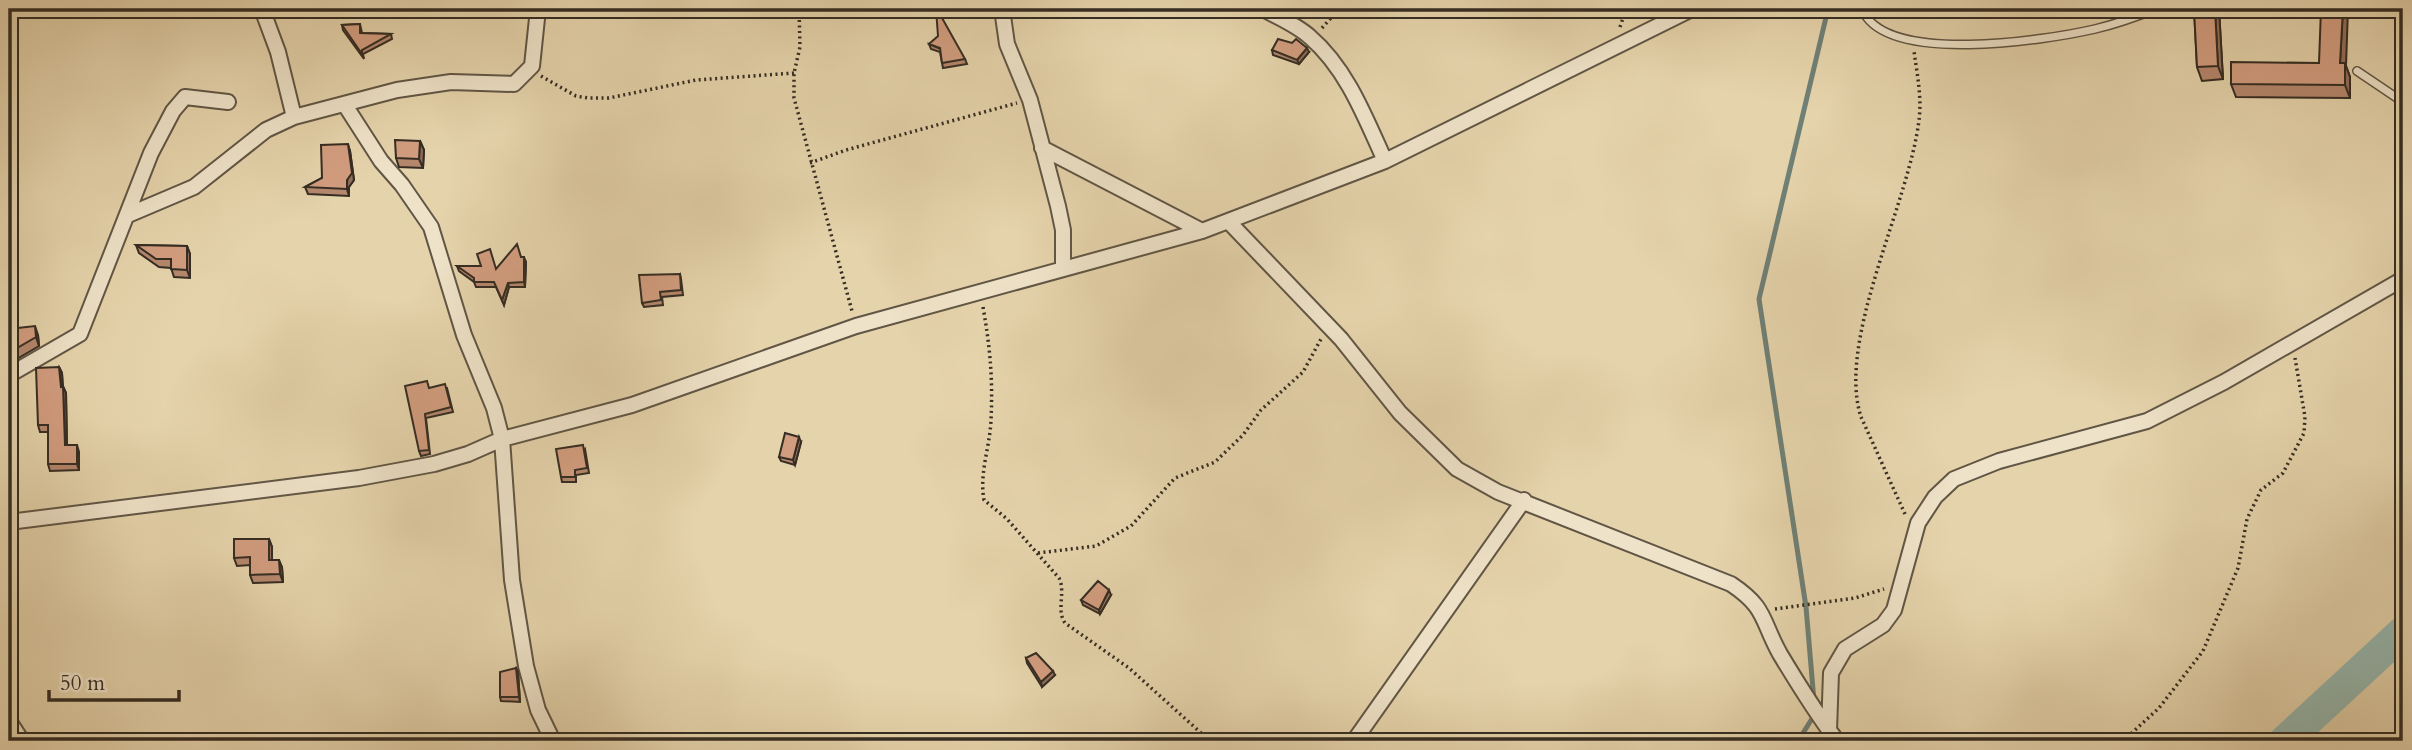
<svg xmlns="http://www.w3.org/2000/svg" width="2412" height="750" font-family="Cardo,serif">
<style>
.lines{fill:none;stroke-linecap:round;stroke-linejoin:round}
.stream{stroke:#6f8076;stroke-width:5}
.river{stroke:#96b7ae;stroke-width:32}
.lane-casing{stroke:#615645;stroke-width:10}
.street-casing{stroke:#615645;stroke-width:18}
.path{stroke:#352d23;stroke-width:3.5;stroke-dasharray:2 3.5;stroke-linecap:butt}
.lane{stroke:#eee2c8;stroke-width:7}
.street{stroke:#eee2c8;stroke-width:14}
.wall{fill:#b5876d;stroke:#352d23;stroke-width:2}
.shaded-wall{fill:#936e59;stroke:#352d23;stroke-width:2}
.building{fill:#d29d7f;stroke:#352d23;stroke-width:2}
</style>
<rect width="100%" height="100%" fill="#e5d3ab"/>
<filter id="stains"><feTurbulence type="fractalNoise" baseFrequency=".00286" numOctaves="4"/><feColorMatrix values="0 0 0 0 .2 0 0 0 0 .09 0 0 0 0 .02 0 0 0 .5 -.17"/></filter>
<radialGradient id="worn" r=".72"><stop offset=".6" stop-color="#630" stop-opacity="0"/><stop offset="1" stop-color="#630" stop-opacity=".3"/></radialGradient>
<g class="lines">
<path class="stream" d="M1814 701 1806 607 1759 299 1828 9
M1798 741 1815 714"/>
<path class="river" d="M2285 741 2403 632"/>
<defs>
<path id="lane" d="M1862 9C1885 66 2047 40 2095 29 2116 24 2136 17 2156 9
M2357 71 2403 102"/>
<path id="street" d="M262 9 278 52 294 117
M1002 9 1007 44 1030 100 1058 206 1063 230V269
M1263 9C1278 17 1297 25 1310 37 1347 69 1365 117 1385 161
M345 105 381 161 402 185 431 227 464 335 494 408 502 439 512 580 526 666 538 710 553 741
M1042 148 1202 231
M128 215 194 187 266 130 294 117 397 90 451 82 514 84 532 66 538 9
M1228 221 1341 339 1400 413 1457 469 1498 492 1731 584C1767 608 1761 620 1780 654 1798 684 1816 713 1837 741
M9 375 80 334 151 153 173 111 185 97 228 102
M9 522 359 478 434 464 468 454 502 439 632 405 856 326 1202 231 1385 161 1692 9
M9 721 22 741
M1829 731 1831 673 1845 649 1883 625 1894 610 1918 523 1935 497 1954 479 1999 461 2147 421 2224 382 2403 279
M1354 741 1524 500"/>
</defs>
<use href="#lane" class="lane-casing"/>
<use href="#street" class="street-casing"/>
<path class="path" d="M799 9 800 47 794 73V98L852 311
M1620 27 1626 9
M1322 28 1339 9
M541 76 576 96 588 98H609L696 80 794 73
M810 163 846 150 1017 103
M983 307C990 347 993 378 991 420 990 447 979 473 984 500L1007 519 1059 578C1066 592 1056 610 1065 623L1129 668 1210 741
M1905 514 1861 417C1836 340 1909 204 1919 120 1922 97 1917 74 1914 51
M1038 553 1096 546 1131 526 1175 478 1215 462 1243 435 1261 410 1303 372 1321 339
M1775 609 1855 598 1884 589
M2123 741 2159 708 2203 651 2238 568 2247 519 2261 490 2283 473 2304 433 2305 417 2295 358"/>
<use href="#lane" class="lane"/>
<use href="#street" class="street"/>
</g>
<path class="wall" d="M2194 9H2219L2223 79 2202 81 2197 67Z
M360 24 362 33 391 34 392 39 363 54 364 59 343 30 342 25Z
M929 44 965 59 967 64 943 68 940 52 931 49Z
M1272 50 1309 52 1299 64 1273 55Z
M2346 66 2350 77V98L2236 97 2231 84Z
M420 141 424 150 423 168 399 167 396 158Z
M350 151 354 180 349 187V196L308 194 305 187 322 178Z
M136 245 187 246 190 254V278L174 277 171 268 159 267 139 253Z
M521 257 526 262 525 287H509L504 305 496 287H476L474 282 459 271 457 266 497 269Z
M680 274 681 279 683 295 662 297 663 305 644 307 642 303Z
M9 329 38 335 39 346 15 360 9 361Z
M59 367 62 373 63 387 66 393 67 445 79 452V470L50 471 48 464V432H40L38 425Z
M429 388H447L453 412 426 418 430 454 421 456 419 451Z
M801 442 795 465 781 461 779 457Z
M585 449 589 473 576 475V482H562L561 477Z
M269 539 272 547V560L282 567 283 582 253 583 250 575V565L237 566 234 558Z
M1111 595 1100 614 1083 605 1081 600Z
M1026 658 1055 675 1042 687 1027 663Z
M516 668 518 672 520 702 501 701 500 697Z"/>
<path class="shaded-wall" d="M2215 9H2219L2223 79 2218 66Z
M2343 9H2348L2346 66 2350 77V98L2345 85 2340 63Z
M1307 48 1309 52 1299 64 1297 60Z
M420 141 424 150 423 168 419 159Z
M348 144 350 151 354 180 349 187V196L347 189Z
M187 246 190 254V278L187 270Z
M524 257 526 262 525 287 524 282Z
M508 283 509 287 504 305 502 300Z
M35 326 38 335 39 346 36 337Z
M59 367 62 373 63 393 61 387Z
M63 386 66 393 67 452 65 445Z
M799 437 801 442 795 465 793 460Z
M77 445 79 452V470L77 464Z
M269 539 272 547V568L269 560Z
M279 560 282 567 283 582 280 574Z
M1109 590 1111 595 1100 614 1099 610Z
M516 668 518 672 520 702 519 697Z
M1053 671 1055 675 1042 687 1041 682Z"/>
<path class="building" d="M936 9H937L965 59 942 63 940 48 929 44 938 36Z
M2194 9H2215L2218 66 2197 67Z
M2321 9H2343L2340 63H2345V85L2231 84V62L2319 63Z
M360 24V33L391 34 362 50V54L342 25Z
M1278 39 1292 43 1296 39 1307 48 1297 60 1272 50Z
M395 140 420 141 419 159 396 158Z
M348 144 352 173 347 180V189L305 187 322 178 321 145Z
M517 244 521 257H524V282L508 283 502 300 494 282H474V278L457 266H481L477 254 490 249 496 269Z
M136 245 187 246V270L171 269V259H156Z
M680 274 681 290 660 292 661 300 642 303 639 275Z
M35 326 36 337 12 351H9V329Z
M59 367 61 387 63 386 65 445H77V464H48V425H38L36 368Z
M427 381 429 388 445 384 451 407 425 414 429 450 419 451 405 386Z
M785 433 799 437 793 460 779 457Z
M583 445 587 468 575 470V477H561L556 449Z
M234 539H269V560H279L280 574 250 575V557L234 558Z
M1098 581 1109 590 1099 610 1081 600Z
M1036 653 1053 671 1041 682 1026 658Z
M516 668 519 697H500V672Z"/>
<rect width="2412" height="750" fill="none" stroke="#e5d3ab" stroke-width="35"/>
<rect x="10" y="10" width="2391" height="729" fill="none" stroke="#352d23" stroke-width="3.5"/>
<rect x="18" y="18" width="2377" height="715" fill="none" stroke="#352d23" stroke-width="2"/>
<path d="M49 690v10h130v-10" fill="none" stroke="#352d23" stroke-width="3.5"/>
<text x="60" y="690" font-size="21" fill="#352d23" stroke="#eee2c8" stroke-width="5" paint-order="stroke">50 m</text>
<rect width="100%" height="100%" filter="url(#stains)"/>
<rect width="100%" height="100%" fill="url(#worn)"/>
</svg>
